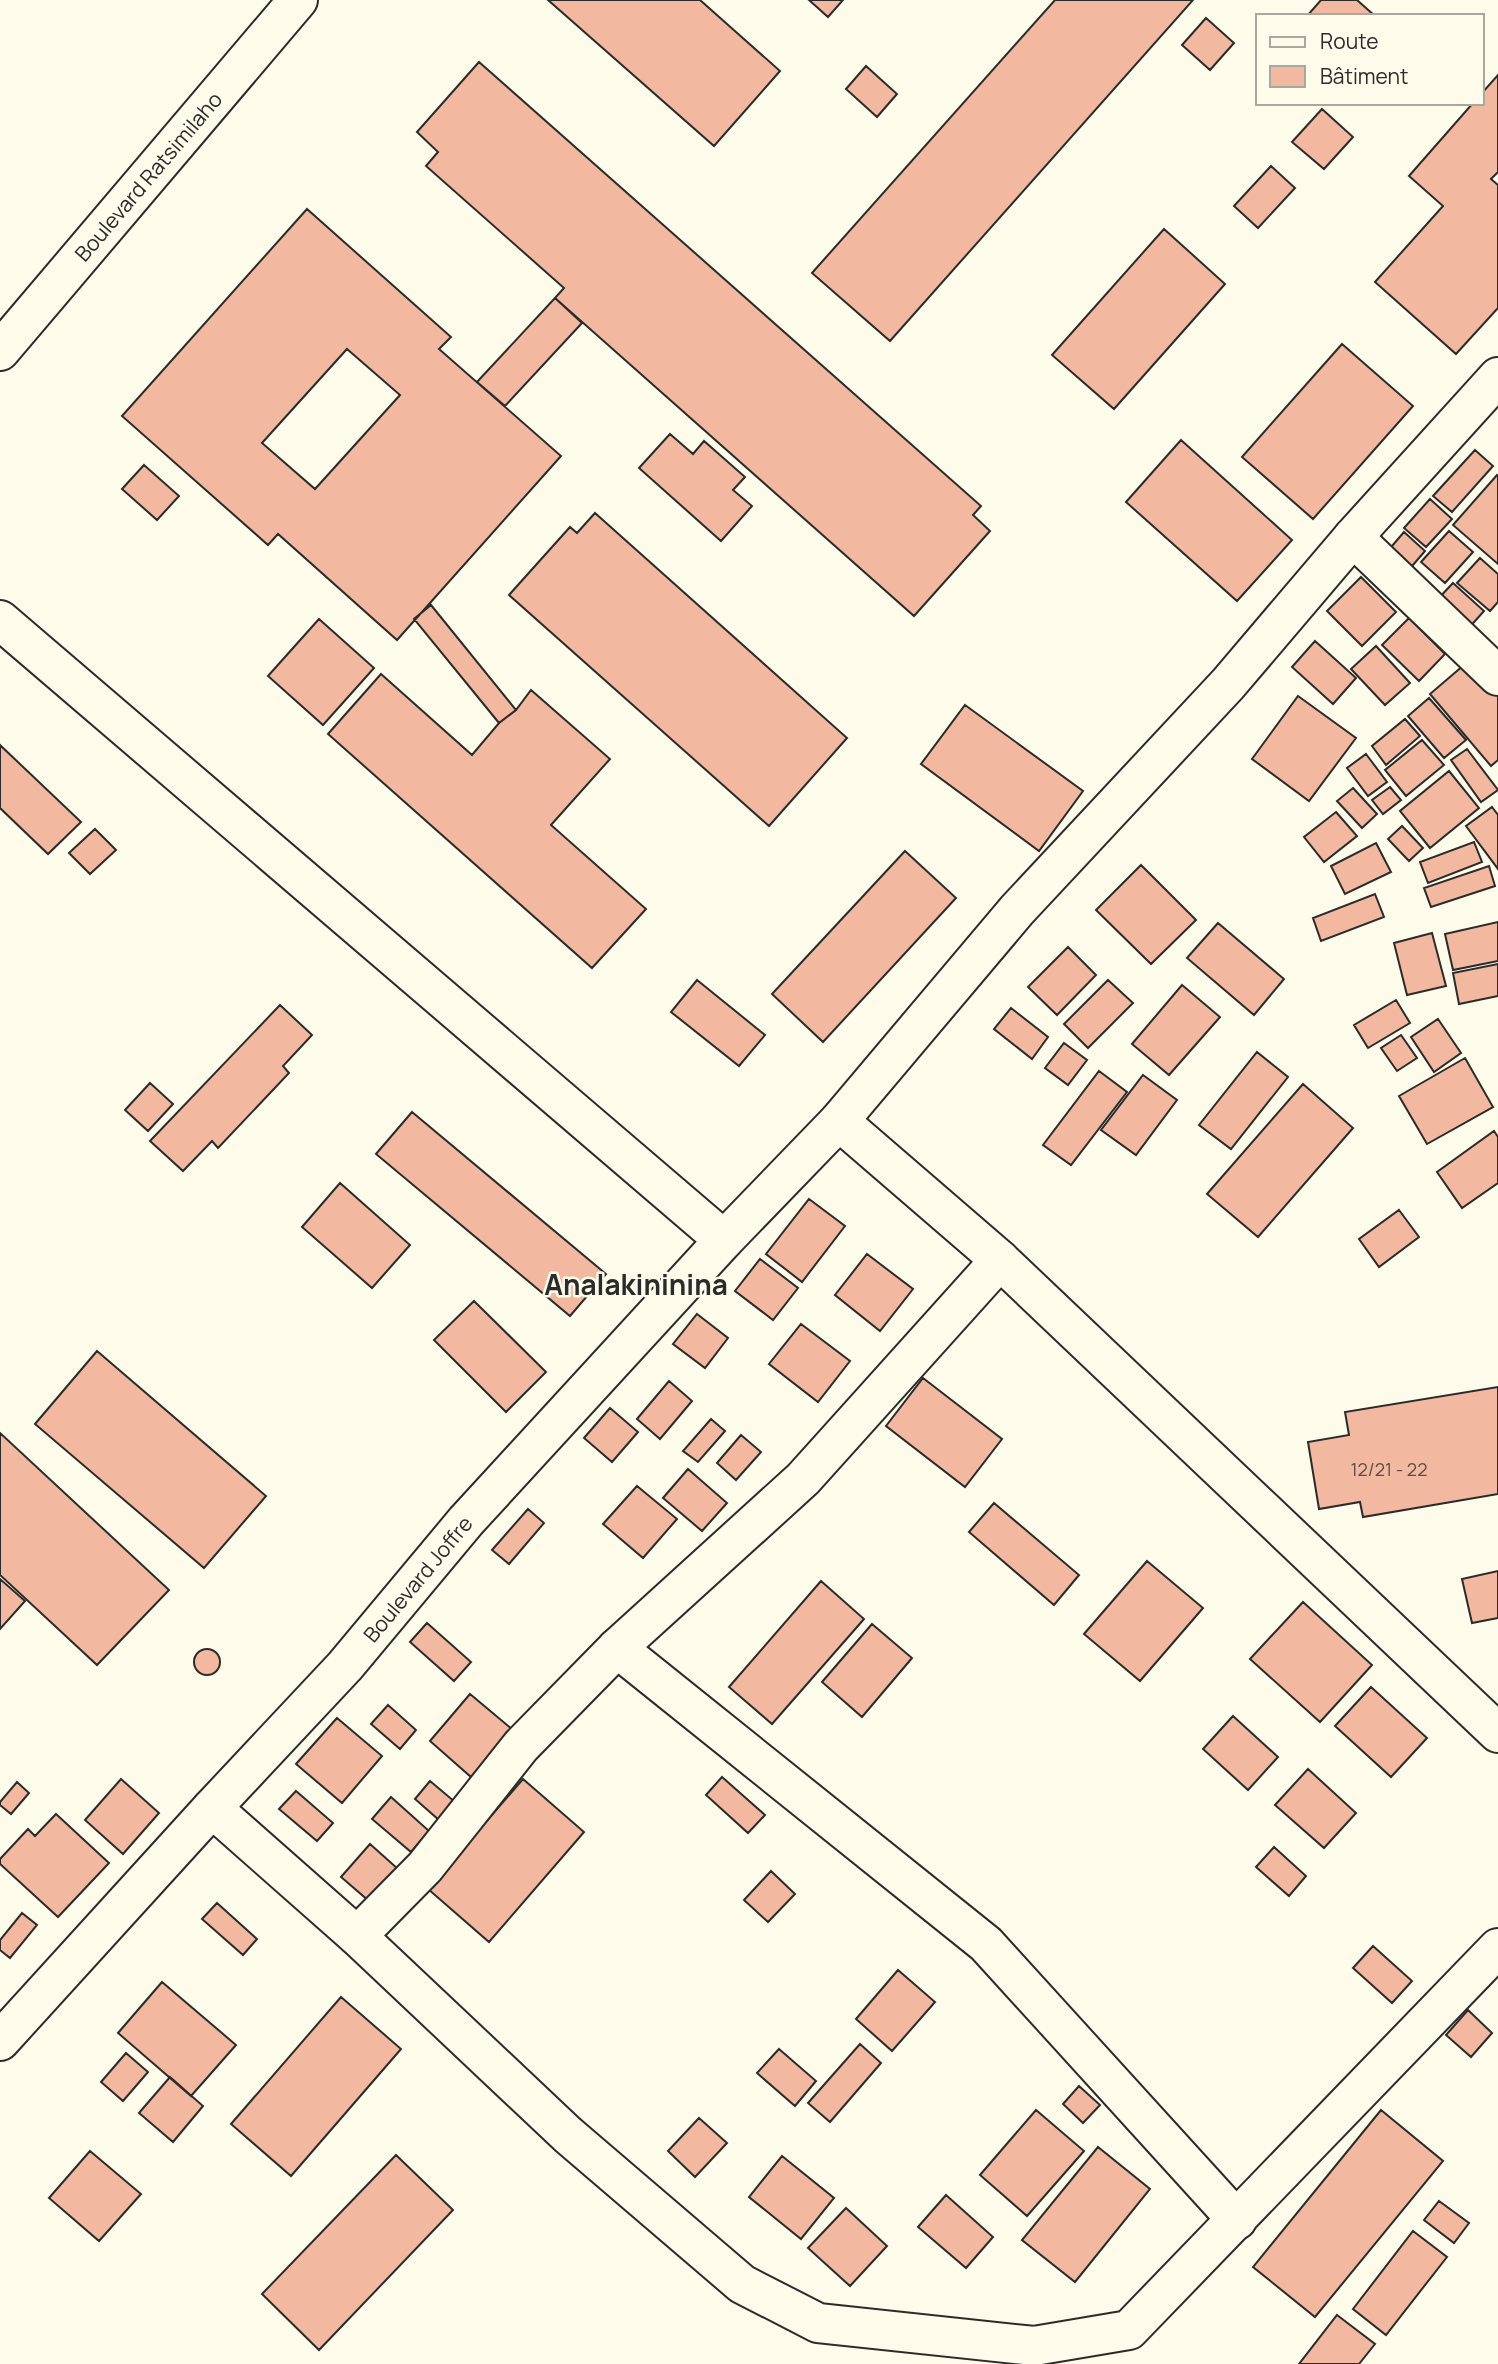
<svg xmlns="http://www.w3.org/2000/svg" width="1498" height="2364" font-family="Manrope,sans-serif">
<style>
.building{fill:#f2b8a0;stroke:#2b2b2b;stroke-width:2;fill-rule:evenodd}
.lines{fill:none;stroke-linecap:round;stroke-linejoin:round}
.street-casing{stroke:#2b2b2b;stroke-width:42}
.secondary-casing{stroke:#2b2b2b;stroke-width:42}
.street{stroke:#fdfbea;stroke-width:38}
.secondary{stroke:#fdfbea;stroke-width:38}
.labels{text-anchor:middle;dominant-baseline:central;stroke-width:5;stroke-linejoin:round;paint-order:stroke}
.number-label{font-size:18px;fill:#5d4e48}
.street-label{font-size:21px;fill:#2b2b2b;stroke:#fdfbea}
.district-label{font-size:28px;font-weight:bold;fill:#2b2b2b;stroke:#fdfbea}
</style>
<rect width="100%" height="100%" fill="#fdfbea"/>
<path class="building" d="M548 0H700L780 71 714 146Z
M809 0H843L828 17Z
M1055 0H1193L890 341 812 273Z
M1321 0H1357L1375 16H1307Z
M1206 18 1234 43 1210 70 1182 45Z
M479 62 981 506 973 515 990 531 914 616 555 298 564 288 426 166 438 152 417 132Z
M866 66 897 94 877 117 846 89Z
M1498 75V172L1491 179 1498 185V308L1456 354 1375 282 1443 206 1409 176 1473 103H1482V93Z
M1322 109 1353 137 1324 169 1292 142Z
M1271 166 1295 188 1258 228 1234 206Z
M307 209 451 337 439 349 561 456 397 640 278 534 268 545 122 416ZM347 349 400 395 315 489 262 443Z
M1164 229 1225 284 1114 409 1052 355Z
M555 298 582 323 505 406 477 382Z
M1342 344 1413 406 1313 519 1242 457Z
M670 434 693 454 704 441 745 477 733 490 752 506 721 541 639 468Z
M1181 440 1292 540 1237 601 1126 502Z
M1475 450 1493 466 1452 512 1433 496Z
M144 465 179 496 157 520 122 489Z
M1497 475 1498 476V564L1453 525Z
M1430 499 1452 519 1426 547 1404 528Z
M595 513 847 738 769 826 509 595 570 527 577 533Z
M1449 531 1473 552 1445 583 1421 562Z
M1404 532 1425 551 1407 572 1386 553Z
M1480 558 1498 574V602L1490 611 1457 583Z
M1361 577 1396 612 1362 646 1327 611Z
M1453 583 1484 611 1467 630 1436 601Z
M431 605 516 710 499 723 414 619Z
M1409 618 1445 654 1419 681 1382 645Z
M319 619 374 668 323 725 268 676Z
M1315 641 1356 678 1333 704 1292 667Z
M1376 646 1410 683 1385 705 1351 669Z
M1471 659 1498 690V760L1491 766 1430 694Z
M381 674 472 755 499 723 516 710 531 690 610 759 551 825 646 909 592 968 328 734Z
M1298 696 1356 738 1309 801 1252 759Z
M1429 698 1466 740 1444 758 1408 716Z
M965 705 1083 791 1039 851 921 764Z
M1405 719 1420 736 1386 765 1372 746Z
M1422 740 1444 765 1406 796 1385 770Z
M0 745 81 822 48 854 0 808Z
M1467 749 1498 790 1481 802 1451 760Z
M1366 754 1387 782 1368 796 1347 768Z
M1449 771 1479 808 1430 848 1400 811Z
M1390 787 1401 800 1383 814 1372 800Z
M1353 788 1377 814 1362 828 1337 801Z
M1492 807 1498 815V869L1466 826Z
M1336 812 1357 836 1324 862 1304 837Z
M1402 826 1423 848 1409 861 1388 839Z
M95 829 116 850 90 874 69 853Z
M1474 842 1482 862 1428 883 1420 862Z
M1376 843 1391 872 1345 894 1331 866Z
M905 851 956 898 823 1042 772 994Z
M1141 865 1196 920 1151 964 1096 910Z
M1489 866 1495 886 1431 907 1424 888Z
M1375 894 1384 917 1321 941 1313 918Z
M1498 922V961L1453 970 1445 934Z
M1218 923 1284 979 1254 1015 1187 958Z
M1432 933 1446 986 1407 995 1394 943Z
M1068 947 1096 975 1057 1015 1028 987Z
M1498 964V996L1459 1004 1453 973Z
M697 980 765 1035 739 1066 671 1012Z
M1108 980 1133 1003 1088 1048 1064 1024Z
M1182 985 1220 1017 1169 1075 1132 1044Z
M1396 1000 1410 1023 1368 1048 1354 1025Z
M280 1005 312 1035 283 1066 289 1073 218 1148 212 1141 183 1171 150 1141Z
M1011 1008 1048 1037 1032 1059 994 1029Z
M1438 1019 1461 1053 1434 1072 1411 1037Z
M1401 1035 1417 1058 1397 1071 1381 1048Z
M1064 1043 1087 1060 1068 1085 1045 1068Z
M1257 1052 1288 1077 1231 1149 1199 1125Z
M1465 1058 1493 1107 1427 1144 1399 1096Z
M1099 1071 1127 1092 1071 1165 1043 1145Z
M1143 1075 1177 1100 1136 1155 1101 1130Z
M150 1083 173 1104 148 1131 125 1110Z
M1303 1084 1353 1128 1258 1237 1207 1194Z
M412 1112 606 1274 570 1316 376 1154Z
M1494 1131 1498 1137V1183L1462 1208 1437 1172Z
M340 1183 410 1245 372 1288 302 1227Z
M809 1199 845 1226 802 1282 766 1254Z
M1399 1210 1419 1237 1379 1267 1359 1239Z
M867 1254 913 1289 880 1331 835 1295Z
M760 1259 798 1288 773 1320 735 1291Z
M474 1301 546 1372 506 1412 434 1340Z
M697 1314 728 1338 705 1368 673 1344Z
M801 1324 850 1361 818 1402 769 1364Z
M97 1351 266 1496 204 1568 35 1424Z
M923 1378 1002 1439 965 1487 886 1426Z
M669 1381 692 1401 660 1439 637 1419Z
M1498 1387V1494L1363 1517 1360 1502 1319 1509 1308 1442 1349 1435 1345 1412Z
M610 1408 638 1432 612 1462 584 1438Z
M711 1419 725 1431 698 1462 683 1451Z
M0 1433 169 1590 97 1665 0 1575Z
M741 1435 761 1452 736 1480 717 1463Z
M688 1469 727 1503 702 1531 663 1498Z
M637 1486 677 1519 643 1558 603 1524Z
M994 1503 1079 1575 1054 1605 969 1532Z
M528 1509 544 1523 509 1564 492 1550Z
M1147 1561 1203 1608 1140 1681 1084 1634Z
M1498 1571V1618L1472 1623 1462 1579Z
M0 1579 25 1601 0 1629Z
M821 1581 864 1619 772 1724 729 1687Z
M1303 1602 1372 1665 1320 1722 1250 1659Z
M427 1623 471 1662 454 1681 410 1642Z
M872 1624 912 1658 862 1717 822 1682Z
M194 1662a13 13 0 1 1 26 0a13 13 0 1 1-26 0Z
M1371 1687 1427 1738 1391 1777 1335 1726Z
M470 1694 513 1730 471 1777 430 1741Z
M388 1705 416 1730 400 1749 371 1724Z
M1233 1716 1278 1757 1248 1790 1203 1749Z
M337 1718 382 1756 342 1803 296 1764Z
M1308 1769 1356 1813 1324 1848 1275 1805Z
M722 1777 765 1815 748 1833 706 1795Z
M121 1779 159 1813 123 1854 85 1820Z
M523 1779 584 1832 489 1942 428 1889Z
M430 1781 455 1802 439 1820 415 1799Z
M17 1782 29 1793 11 1814 0 1805V1802Z
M296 1791 333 1823 317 1841 279 1809Z
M391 1797 429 1831 411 1852 372 1819Z
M56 1814 109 1863 58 1917 0 1864V1859L28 1829 35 1836Z
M370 1844 398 1869 369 1901 341 1877Z
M1274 1847 1306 1876 1289 1896 1256 1867Z
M771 1871 795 1894 768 1922 744 1900Z
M217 1903 257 1939 243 1955 202 1919Z
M22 1913 37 1925 10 1958 0 1950V1940Z
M1373 1946 1412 1981 1392 2003 1353 1968Z
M898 1970 935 2002 892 2051 856 2019Z
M162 1982 236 2045 191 2096 118 2033Z
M341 1997 401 2049 291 2176 231 2124Z
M1468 2010 1492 2033 1471 2057 1446 2035Z
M860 2044 881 2063 830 2122 808 2103Z
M779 2049 816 2081 795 2106 757 2073Z
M126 2053 148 2072 123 2101 101 2082Z
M170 2077 203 2106 173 2142 139 2113Z
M1079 2086 1100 2105 1083 2123 1063 2104Z
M1036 2110 1084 2151 1027 2216 980 2175Z
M1381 2110 1443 2161 1315 2317 1253 2267Z
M699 2118 727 2143 695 2177 668 2151Z
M1098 2147 1150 2189 1075 2282 1022 2240Z
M90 2151 141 2194 99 2241 49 2198Z
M396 2155 453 2210 319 2350 262 2294Z
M782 2156 834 2198 801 2239 749 2197Z
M946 2195 993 2237 966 2268 918 2227Z
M1439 2201 1469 2223 1454 2243 1424 2220Z
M846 2208 887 2246 850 2286 808 2248Z
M1413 2231 1447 2257 1386 2335 1353 2309Z
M1337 2315 1375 2344 1359 2364H1299Z"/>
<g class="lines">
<defs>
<g id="street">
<path d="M1353 537 1498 676"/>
<path d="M839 1121 1017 910 1228 684 1353 537 1498 377"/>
<path d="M617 1648 986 1944 1237 2220"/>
<path d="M212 1808 357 1936 568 2135 742 2284 818 2323 1034 2346 1129 2330 1498 1948"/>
<path d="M357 1936 425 1867 521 1746 617 1648 803 1479 1000 1260"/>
<path id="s1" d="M0 2041 212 1808 345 1666 466 1521 724 1240"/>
</g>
<g id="secondary">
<path id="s2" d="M0 351 298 0"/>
<path d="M0 620 724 1240 839 1121 1000 1260 1498 1733"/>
</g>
</defs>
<use href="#street" class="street-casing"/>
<use href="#secondary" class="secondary-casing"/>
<use href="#street" class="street"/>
<use href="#secondary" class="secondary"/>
</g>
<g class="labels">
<g class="number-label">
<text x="1389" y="1469">12/21 - 22</text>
</g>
<g class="street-label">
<text stroke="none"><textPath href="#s2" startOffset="229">Boulevard Ratsimilaho</textPath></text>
<text stroke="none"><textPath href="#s1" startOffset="623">Boulevard Joffre</textPath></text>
</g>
<g class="district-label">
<text x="636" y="1284">Analakininina</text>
</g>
</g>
<rect x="1256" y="14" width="228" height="91" fill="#fdfbea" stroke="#a9a89e" stroke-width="2"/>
<rect x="1270" y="37" width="35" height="10" fill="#fdfbea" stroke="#a9a89e" stroke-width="2"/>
<text x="1320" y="49" font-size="21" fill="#2b2b2b">Route</text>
<rect x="1270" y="66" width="35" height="21" fill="#f2b8a0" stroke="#a9a89e" stroke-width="2"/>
<text x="1320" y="84" font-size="21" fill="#2b2b2b">Bâtiment</text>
</svg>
